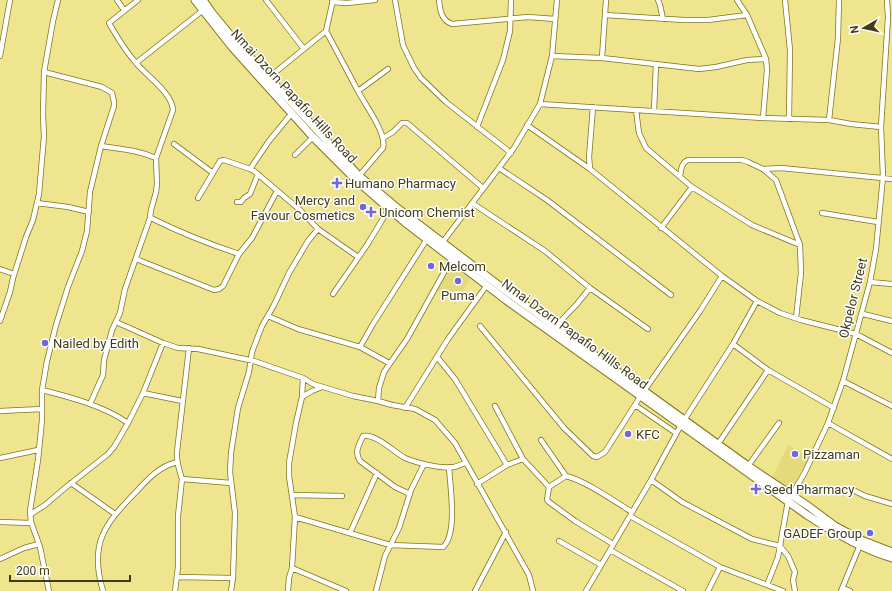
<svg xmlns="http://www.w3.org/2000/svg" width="892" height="591" font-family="Roboto,sans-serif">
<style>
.built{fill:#e5da7b}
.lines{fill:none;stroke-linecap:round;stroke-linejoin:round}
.street-casing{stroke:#7f7418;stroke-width:6}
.secondary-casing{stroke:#7f7418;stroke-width:9}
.street{stroke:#fff;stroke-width:4.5}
.secondary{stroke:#fff;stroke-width:7}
.poi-dot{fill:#6f66e0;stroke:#fff;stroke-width:1.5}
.labels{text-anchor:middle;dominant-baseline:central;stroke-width:3;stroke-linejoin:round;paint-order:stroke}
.street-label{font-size:13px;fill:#403c18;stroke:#fff}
.poi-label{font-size:13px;fill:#403c18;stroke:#fff;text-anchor:start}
</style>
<rect width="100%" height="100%" fill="#efe58f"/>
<path class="built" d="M454 262 472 276 455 304 437 290Z
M788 445 809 457 791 490 772 478Z"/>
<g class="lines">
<defs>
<path id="street" d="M117 0 124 10
M266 0 304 49
M395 0 403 45 414 68 421 78 446 102 511 153
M439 0C440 10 441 20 452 24L528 17 555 19
M658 0 660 5 663 19
M737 0 747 15 766 59 767 70 763 118
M785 0 790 50 789 119
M332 2 347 3 375 0
M605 15 684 20H708L747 15
M326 31 358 91
M0 56 10 0
M552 56 602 58 699 69 716 67 747 60 766 59
M602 58 606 0
M136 63 202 11
M44 72 102 87 112 93 114 102V106L101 146 90 192 87 231 82 251 68 287 56 325 47 361 42 390V420L38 460 30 511 31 522 40 547 49 591
M267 79 326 31 333 0
M540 104 763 118 829 120 851 124 881 127
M593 107 589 157 590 169 722 276 757 301 780 313 801 320 856 334 892 353
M636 110 639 133 646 148 692 187 752 225 800 245
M654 111 656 64
M829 120 838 38 839 0
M527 125 590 169
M477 127 503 60 510 31 511 0
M383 138 393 132 402 123H407L483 188
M174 144 213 173
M101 146C120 149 138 150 156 158
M295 155 313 137
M499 168 547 200 671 295
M250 169 269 141 292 113
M763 169 781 168 892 179
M359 176 383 148C387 133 365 105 358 91L388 69
M680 177C681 170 681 163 688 160H742L748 162 763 169 776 180 800 245 801 273 796 318
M198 198 220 161 224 160 250 169 254 171 300 210 318 229 358 257
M237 202H241L244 198 250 194 258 174
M37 203 68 207 89 212
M472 203 545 251 590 288 648 329
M822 213 878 222
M151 218C179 232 209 244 239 254
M661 228 692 187
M442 243 514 148 540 104 552 56 557 0
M136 259 214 290 219 289 223 286 239 254 252 238 277 191
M0 269 14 274
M870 282 892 284
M333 294 367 245 390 207
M863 314 892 321
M268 316 298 329 360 347 389 363
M0 321 10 292 13 278 26 237 33 220 39 194 44 136 43 115 44 72 53 21 58 0
M116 322 163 343 178 348 198 349 254 361 303 378 313 384 353 396 378 401 392 405 415 409 435 420 455 443 529 575 533 591
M480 326 564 428 593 456 597 457 605 452 640 397
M555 327 577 304 590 288
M733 344 768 370 834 408
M360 347 373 324 427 239
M189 348 177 452C176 462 179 469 182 479L231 483
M437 357 455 379 507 465
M843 381 892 406
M644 391 700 311 722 276
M143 393 182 401
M302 397 312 391 322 387
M378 401 379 388 384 372 407 339 452 258
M90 404 103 375 104 360 112 330 120 313 125 289 150 218 151 210 156 192 157 184 156 158 173 110C172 93 148 77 137 64 126 52 117 37 109 23L138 0
M635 405 676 433
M495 406 523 459 549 487
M405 408 448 339 487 285
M0 411 42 409
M128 423 143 393 163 343
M828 423 892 459
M541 440 566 476
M718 444 768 370
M0 458 38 450
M748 466 779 423
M651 480 682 502 752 539 780 546 788 556 795 572 793 580 795 591
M71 483 115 514
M477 484 507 465 523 459
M853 490 865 496 892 504
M410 494 395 487 360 461C354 452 359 445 363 436 375 433 394 452 405 458 417 463 441 469 454 467 458 466 462 464 465 463
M292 495 342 496
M31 514 45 505 65 488 108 454 114 447 128 423C104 406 70 397 42 390
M630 516 720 567 783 591
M295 517 390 545 443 547C458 534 450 486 449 467
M0 522 31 523
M350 533 377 473
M559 541 601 565
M613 544 575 521 549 502 547 500 549 487 566 476C586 481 614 501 632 512
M610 550 683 591
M0 559 24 548 39 544
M292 568 346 591
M177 577 233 578
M767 585 778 557 788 501 804 474 828 423 843 381 870 282 876 249 883 177 881 127 888 17 887 0
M843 588 850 591
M103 591C89 544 104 525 135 493 148 479 158 467 177 462
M175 591 178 567V516L182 479
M231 591 233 578 235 513 230 472 231 453 238 408 249 372 252 352 262 326 274 305 289 273 308 241 318 229
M288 591 289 578 292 568 295 517 289 476V463L296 423 302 397 303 378
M376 591 385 556 399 528 411 490 424 464
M475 591 506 532
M586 591 651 480 681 425 733 344 757 301
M708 591 720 567
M841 591 860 545"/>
<path id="secondary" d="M195 0 232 47 313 137 356 180 407 224 506 300 807 515C833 532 862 549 892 558
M203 0 212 13 236 42 349 165 359 176 396 207 510 294 748 466 808 506 835 526 861 540 892 552"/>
</defs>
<use href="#street" class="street-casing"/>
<use href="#secondary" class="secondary-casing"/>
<use href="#street" class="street"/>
<use href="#secondary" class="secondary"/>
</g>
<g class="poi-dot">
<path d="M335 177h4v4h4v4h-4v4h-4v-4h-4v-4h4z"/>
<circle cx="363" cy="207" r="4"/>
<path d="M369 206h4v4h4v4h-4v4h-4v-4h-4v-4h4z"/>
<circle cx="431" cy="266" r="4"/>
<circle cx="458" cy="281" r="4"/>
<circle cx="45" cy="343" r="4"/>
<circle cx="628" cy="434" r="4"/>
<circle cx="795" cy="454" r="4"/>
<path d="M754 483h4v4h4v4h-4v4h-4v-4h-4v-4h4z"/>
<circle cx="870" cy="533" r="4"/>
</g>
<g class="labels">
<g class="street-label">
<text transform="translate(294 96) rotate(47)">Nmai Dzorn Papafio Hills Road</text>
<text transform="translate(853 298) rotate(-76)">Okpelor Street</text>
<text transform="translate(575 334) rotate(36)">Nmai Dzorn Papafio Hills Road</text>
</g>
<g class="poi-label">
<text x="345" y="183">Humano Pharmacy</text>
<text x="355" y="200" text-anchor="end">Mercy and<tspan x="355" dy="15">Favour Cosmetics</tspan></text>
<text x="379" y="212">Unicom Chemist</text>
<text x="439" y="266">Melcom</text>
<text x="458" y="295" text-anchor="middle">Puma</text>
<text x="53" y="343">Nailed by Edith</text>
<text x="636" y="434">KFC</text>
<text x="803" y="454">Pizzaman</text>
<text x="764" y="489">Seed Pharmacy</text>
<text x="862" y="533" text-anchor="end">GADEF Group</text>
</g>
</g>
<g transform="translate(864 28) rotate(261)" stroke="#ffffff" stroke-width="3" paint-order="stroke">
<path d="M0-3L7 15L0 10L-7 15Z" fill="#403c18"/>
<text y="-6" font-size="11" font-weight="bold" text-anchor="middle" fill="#403c18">N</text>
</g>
<path d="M10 575v6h120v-6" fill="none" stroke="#403c18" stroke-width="2"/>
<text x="16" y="575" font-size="12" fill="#403c18" stroke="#ffffff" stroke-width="3" paint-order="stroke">200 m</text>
</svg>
